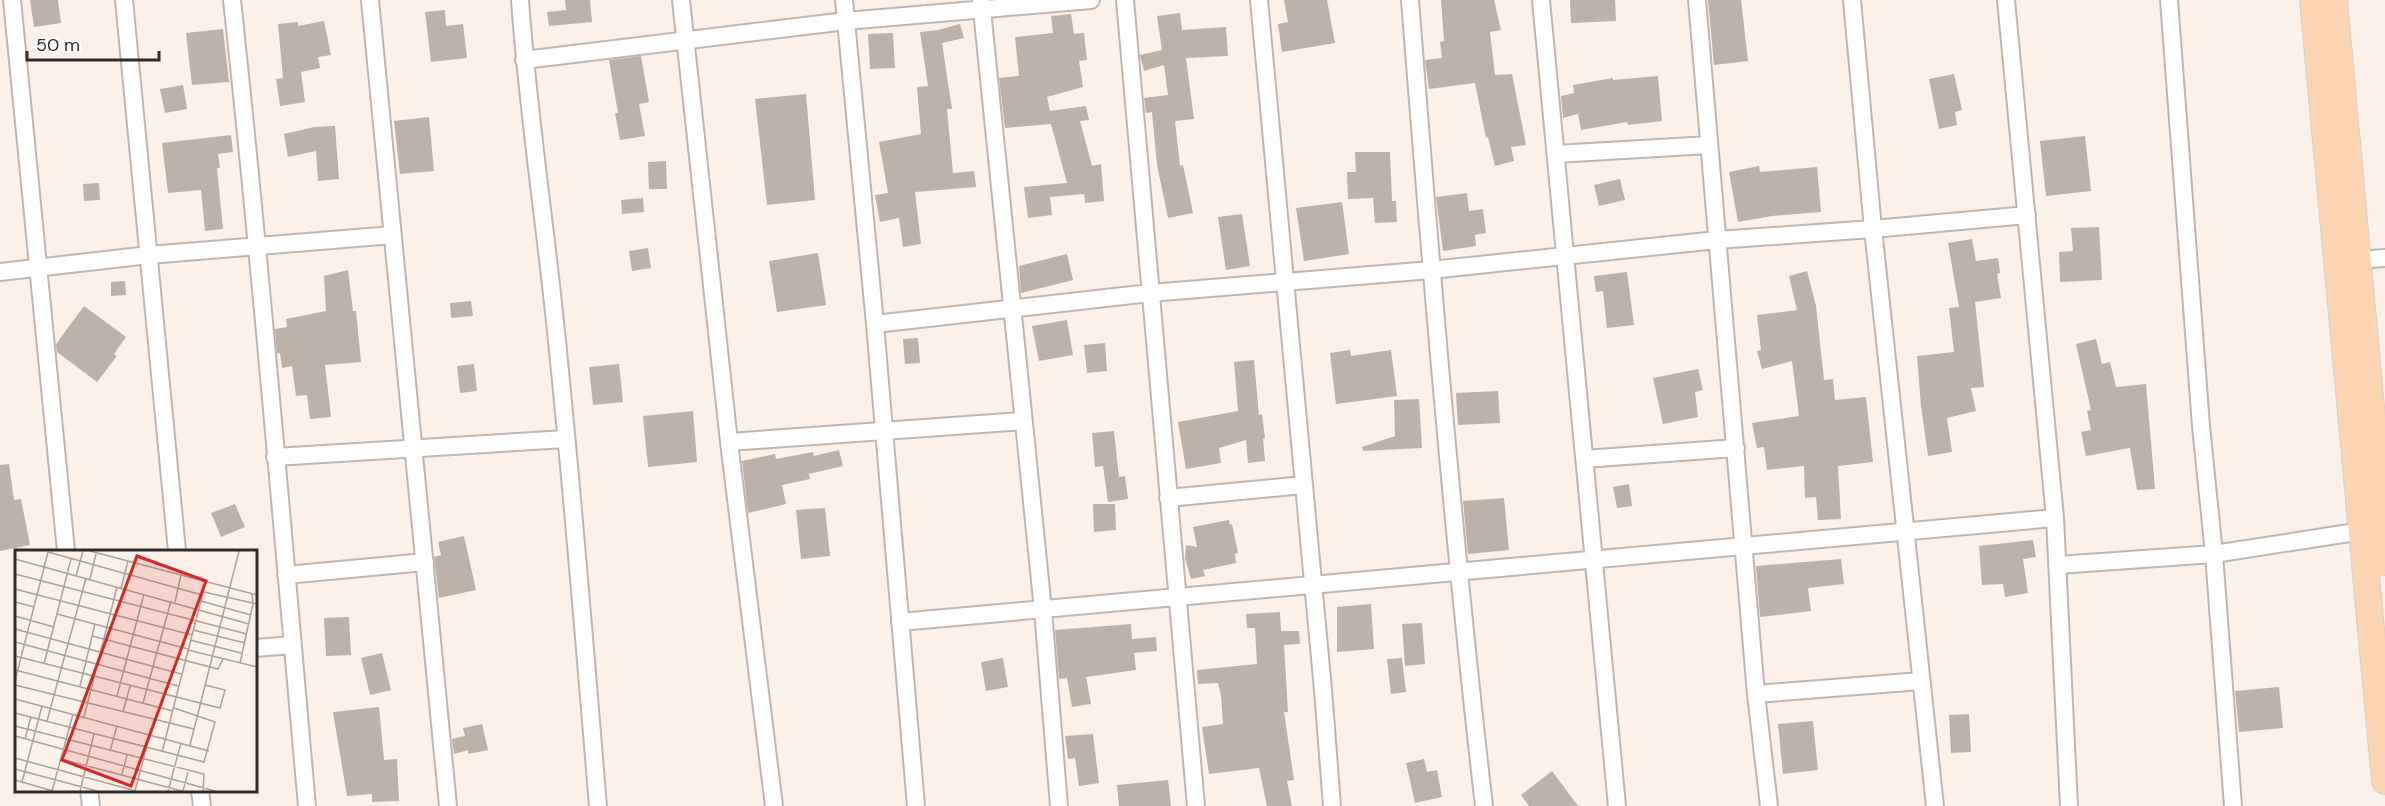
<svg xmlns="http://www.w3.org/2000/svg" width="2385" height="806" font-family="'DM Sans',sans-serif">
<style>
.building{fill:#bcb2aa}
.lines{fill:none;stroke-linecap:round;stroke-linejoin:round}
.minor-casing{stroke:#c0b6af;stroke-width:20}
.primary-casing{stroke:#d1d1d0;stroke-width:28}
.minor{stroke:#fff;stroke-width:16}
.primary{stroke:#fdd4b2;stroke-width:26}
.inset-road{fill:none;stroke:#aaa29c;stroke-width:1.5}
.view{fill:#d62828;fill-opacity:0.15;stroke:#d62828;stroke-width:3}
.inset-edge{fill:none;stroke:#302c29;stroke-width:3}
</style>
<rect width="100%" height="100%" fill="#fcf1e9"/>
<path class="building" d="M30 0H58L61 23 34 27Z
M565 0H590L592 22 549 26 547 12 566 10Z
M1284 0H1327L1335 43 1282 52 1278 24 1288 22Z
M1441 0H1494L1501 30 1490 32 1495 75 1512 74 1526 145 1511 147 1514 161 1495 166 1488 137 1486 138 1475 83 1429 89 1425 60 1442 58 1440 42 1444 41Z
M1570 0H1615L1616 21 1571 23Z
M1708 0H1741L1748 61 1714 65Z
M445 10 446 26 463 24 467 58 431 62 425 12Z
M1180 13 1182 30 1226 27 1228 56 1186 58 1194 119 1175 121 1180 166 1183 165 1193 213 1168 218 1157 165 1152 112 1146 113 1144 98 1168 95 1164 65 1144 71 1140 55 1162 50 1157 16Z
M1071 14 1074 34 1084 33 1087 60 1079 61 1083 87 1047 97 1050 111 1086 106 1089 120 1080 121 1092 166 1101 164 1104 201 1085 203 1084 194 1050 197 1052 215 1028 218 1024 187 1067 183 1051 124 1005 128 999 78 1019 76 1015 37 1053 33 1051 16Z
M324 21 331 55 318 57 320 68 301 72 305 102 280 106 276 79 283 78 278 24 298 22V26Z
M960 24 964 38 942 43 952 109H947L953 173 974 171 976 187 915 192 921 244 903 247 899 218 880 222 875 195 888 193 879 142 921 134 917 87 928 86 920 32 938 30Z
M223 29 229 82 192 85 186 33Z
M893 33 895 68 870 69 868 34Z
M641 56 649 102 639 104 645 136 620 140 615 113H618L609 60Z
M1954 74 1962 110 1955 112 1957 125 1939 129 1929 79Z
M1658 76 1662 121 1628 125 1627 122 1581 130 1578 114 1563 118 1561 96 1574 93 1573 85 1613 78V80Z
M183 85 187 109 165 113 160 89Z
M806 94 815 200 767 205 755 99Z
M429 117 434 171 400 174 394 121Z
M335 126 339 179 318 181 316 151 288 157 284 134 314 127Z
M231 135 233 152 218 154 220 168H217L223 229 205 231 201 190 168 193 162 143Z
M2085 136 2091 191 2046 196 2040 141Z
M1355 152H1390L1392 201H1396L1397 222 1375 223 1373 198 1348 199 1347 172H1356Z
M666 161 667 189H649L648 162Z
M1759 166 1760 172 1817 167 1821 212 1772 216 1738 222 1729 172Z
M1620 179 1625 200 1599 206 1594 185Z
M99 183 100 200 84 201 83 184Z
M1467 193 1469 211 1483 209 1486 233 1475 235 1476 246 1443 251 1436 197Z
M643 198 644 212 622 214 621 200Z
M1342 202 1349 254 1304 261 1296 208Z
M1242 214 1250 266 1226 270 1218 217Z
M2099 227 2102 280 2060 282 2059 252 2073 251 2071 228Z
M1972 239 1976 261 1998 258 2000 273 1997 274 2001 298 1975 302 1984 387 1971 388 1976 411 1947 418 1952 452 1928 456 1921 406 1917 356 1954 352 1949 308 1959 307 1948 243Z
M648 248 651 268 632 271 629 251Z
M818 253 826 305 777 312 769 261Z
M1067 254 1073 280 1021 293 1019 266Z
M348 270 353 311H356L361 362 325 365 331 417 310 419 307 395 296 396 292 366 282 368 280 353 277 354 275 329 287 327 286 319 326 311 324 276Z
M1807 271 1816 306 1824 380 1833 379 1835 400 1866 397 1873 462 1838 466 1841 519 1818 520 1816 497 1805 498 1804 466 1767 470 1764 447 1757 448 1752 423 1799 416 1792 361 1762 369 1757 351 1761 350 1757 315 1797 310 1789 276Z
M1627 272 1634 325 1607 328 1603 291 1596 292 1594 276Z
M125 281 126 295 111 296V282Z
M471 301 473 316 451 318 450 303Z
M84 306 126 337 114 354 117 356 97 382 57 352 56 344Z
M1067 320 1073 355 1039 361 1032 326Z
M918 338 920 363 905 364 903 339Z
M2096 339 2102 364 2110 362 2116 387 2146 384 2155 489 2137 490 2130 448 2086 456 2081 432 2091 430 2087 411 2091 410 2076 344Z
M1105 343 1107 371 1087 373 1084 345Z
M1350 350 1351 356 1391 350 1397 396 1336 404 1330 353Z
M1254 360 1259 415 1262 414 1265 438 1263 439 1265 461 1248 463 1246 440 1219 448 1221 463 1186 469 1178 422 1238 411 1234 362Z
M474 364 477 391 460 393 457 366Z
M619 364 623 402 593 405 589 367Z
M1698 369 1703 390 1695 392 1698 417 1663 424 1653 378Z
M1498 391 1500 423 1458 425 1456 393Z
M1419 399 1422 448 1363 451 1362 447 1395 436 1394 400Z
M693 411 697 462 648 467 643 416Z
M1114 431 1119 477 1125 476 1128 499 1108 502 1103 466 1095 467 1092 433Z
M839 450 843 466 809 474 810 479 782 485 786 504 748 513 742 461 775 454 776 459 813 452 814 456Z
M9 464 14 500 21 499 30 545 0 551V465Z
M1629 484 1632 506 1617 508 1613 487Z
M1504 498 1509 550 1468 554 1463 501Z
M235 504 245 527 221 537 211 513Z
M1093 504H1115L1116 530 1094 532Z
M825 508 830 556 801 559 796 510Z
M1229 520 1230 525 1232 524 1238 553 1235 554 1236 563 1203 570 1205 576 1191 579 1185 558 1186 545 1197 547 1193 527Z
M464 536 476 590 439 598 434 557 441 555 438 542Z
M2033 540 2036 557 2023 559 2028 593 2005 597 2003 584 1982 585 1979 546Z
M1841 559 1844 584 1808 588 1811 611 1760 617 1756 566Z
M1371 604 1374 649 1337 652V607Z
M1280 612 1281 631H1299L1300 644 1284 645 1288 712H1284L1294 780 1287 781 1292 806H1267L1259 768 1209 774 1202 727 1223 724 1221 696 1218 683 1198 684 1197 670 1257 664 1255 628H1247L1246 614Z
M349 617 351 655 326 656 324 618Z
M1422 623 1425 664 1405 666 1402 624Z
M1131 624 1132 639 1156 637 1157 651 1134 653 1136 670 1086 677 1091 704 1072 707 1067 678 1059 679 1055 630Z
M382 653 391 690 370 695 361 658Z
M1003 658 1008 687 986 691 981 662Z
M1402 658 1406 692 1391 694 1387 659Z
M2279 687 2283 728 2239 732 2235 691Z
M379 707 384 760 397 759 399 801 372 802V794L347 796 333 712Z
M1969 714 1971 752 1951 753 1949 715Z
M1813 721 1818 770 1783 774 1778 724Z
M482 724 488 750 468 754V750L454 754 452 739 465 736 463 728Z
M1093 734 1099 783 1079 786 1075 758 1068 759 1065 736Z
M1424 759 1427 772 1437 770 1442 797 1415 803 1406 763Z
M1552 771 1578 806H1529L1521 795Z
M1168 780 1171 806H1119L1117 785Z"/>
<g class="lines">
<defs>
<path id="minor" d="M12 0 66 551
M124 0 177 551
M232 0C261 268 283 537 307 806
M370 0 448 806
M520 0C527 101 542 202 553 303 571 470 584 638 598 806
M681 0 729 442 774 806
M844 0 875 324 916 806
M981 0 1043 610 1059 806
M1125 0 1196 806
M1259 0 1323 690 1332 806
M1410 0C1431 269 1453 538 1484 806
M1541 0 1617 806
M1697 0 1756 694 1769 806
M1852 0 1873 229 1935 806
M2006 0 2055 518 2069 806
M2169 0 2201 426 2214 554 2233 806
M524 60 846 21 1091 0
M1556 154 1709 145
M2358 260 2385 258
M0 272 149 255 393 235
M875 324 1150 293 1431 270 1717 240 1873 229 2027 215
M729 442 1023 421
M275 457 566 439
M1584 459 1736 448
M1168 498 1304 485
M2058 565 2214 554 2362 531
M286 575 425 562
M900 622 2055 518
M255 648 293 645
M1756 694 1921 681
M89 790 91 806
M200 790 202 806"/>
<path id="primary" d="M2313 0 2385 781
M2334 0 2385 562"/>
</defs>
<use href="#minor" class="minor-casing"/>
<use href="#primary" class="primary-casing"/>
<use href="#minor" class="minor"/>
<use href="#primary" class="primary"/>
</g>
<g transform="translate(15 550)">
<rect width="242" height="242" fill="#fcf1e9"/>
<path class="inset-road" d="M75 1 242 45M33 2 187 45M0 9 234 74M0 24 232 84M61 26 68 1M75 29 81 4M106 38 113 11M0 39 177 85M189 42 242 54M186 51 236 65M0 52 19 57M160 52 166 25M42 64 173 99M0 66 39 77M0 79 166 124M178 80 230 93M77 86 203 119 208 109M175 90 226 103M0 92 163 136M173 100 242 117M0 106 205 158 210 140 190 135M225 113 238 54 237 44M29 114 56 9M0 120 158 161M0 131 33 2M0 135 179 179M65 136 80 74M102 146 129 44M0 149 194 201M128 153 156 51M108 162 115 136M0 163 189 212 200 172 159 158M69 167 102 37M32 171 71 28M0 176 189 224 188 241M0 186 200 241M10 189 16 167M175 195 224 1M95 201 102 176M147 202 191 31M0 208 121 241M46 209 167 241M0 219 82 241M107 224 112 205M0 230 38 241M7 232 27 156M37 241 58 164M65 241 79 184M120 241 135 184M153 241 166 193M168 241 173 222"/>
<path class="view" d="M122 6 191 31 116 236 47 210Z"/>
<rect width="242" height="242" class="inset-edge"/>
</g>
<path d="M27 51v9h132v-9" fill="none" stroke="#302c29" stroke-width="3"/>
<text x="36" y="51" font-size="18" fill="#302c29" stroke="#ffffff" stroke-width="4.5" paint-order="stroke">50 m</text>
</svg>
